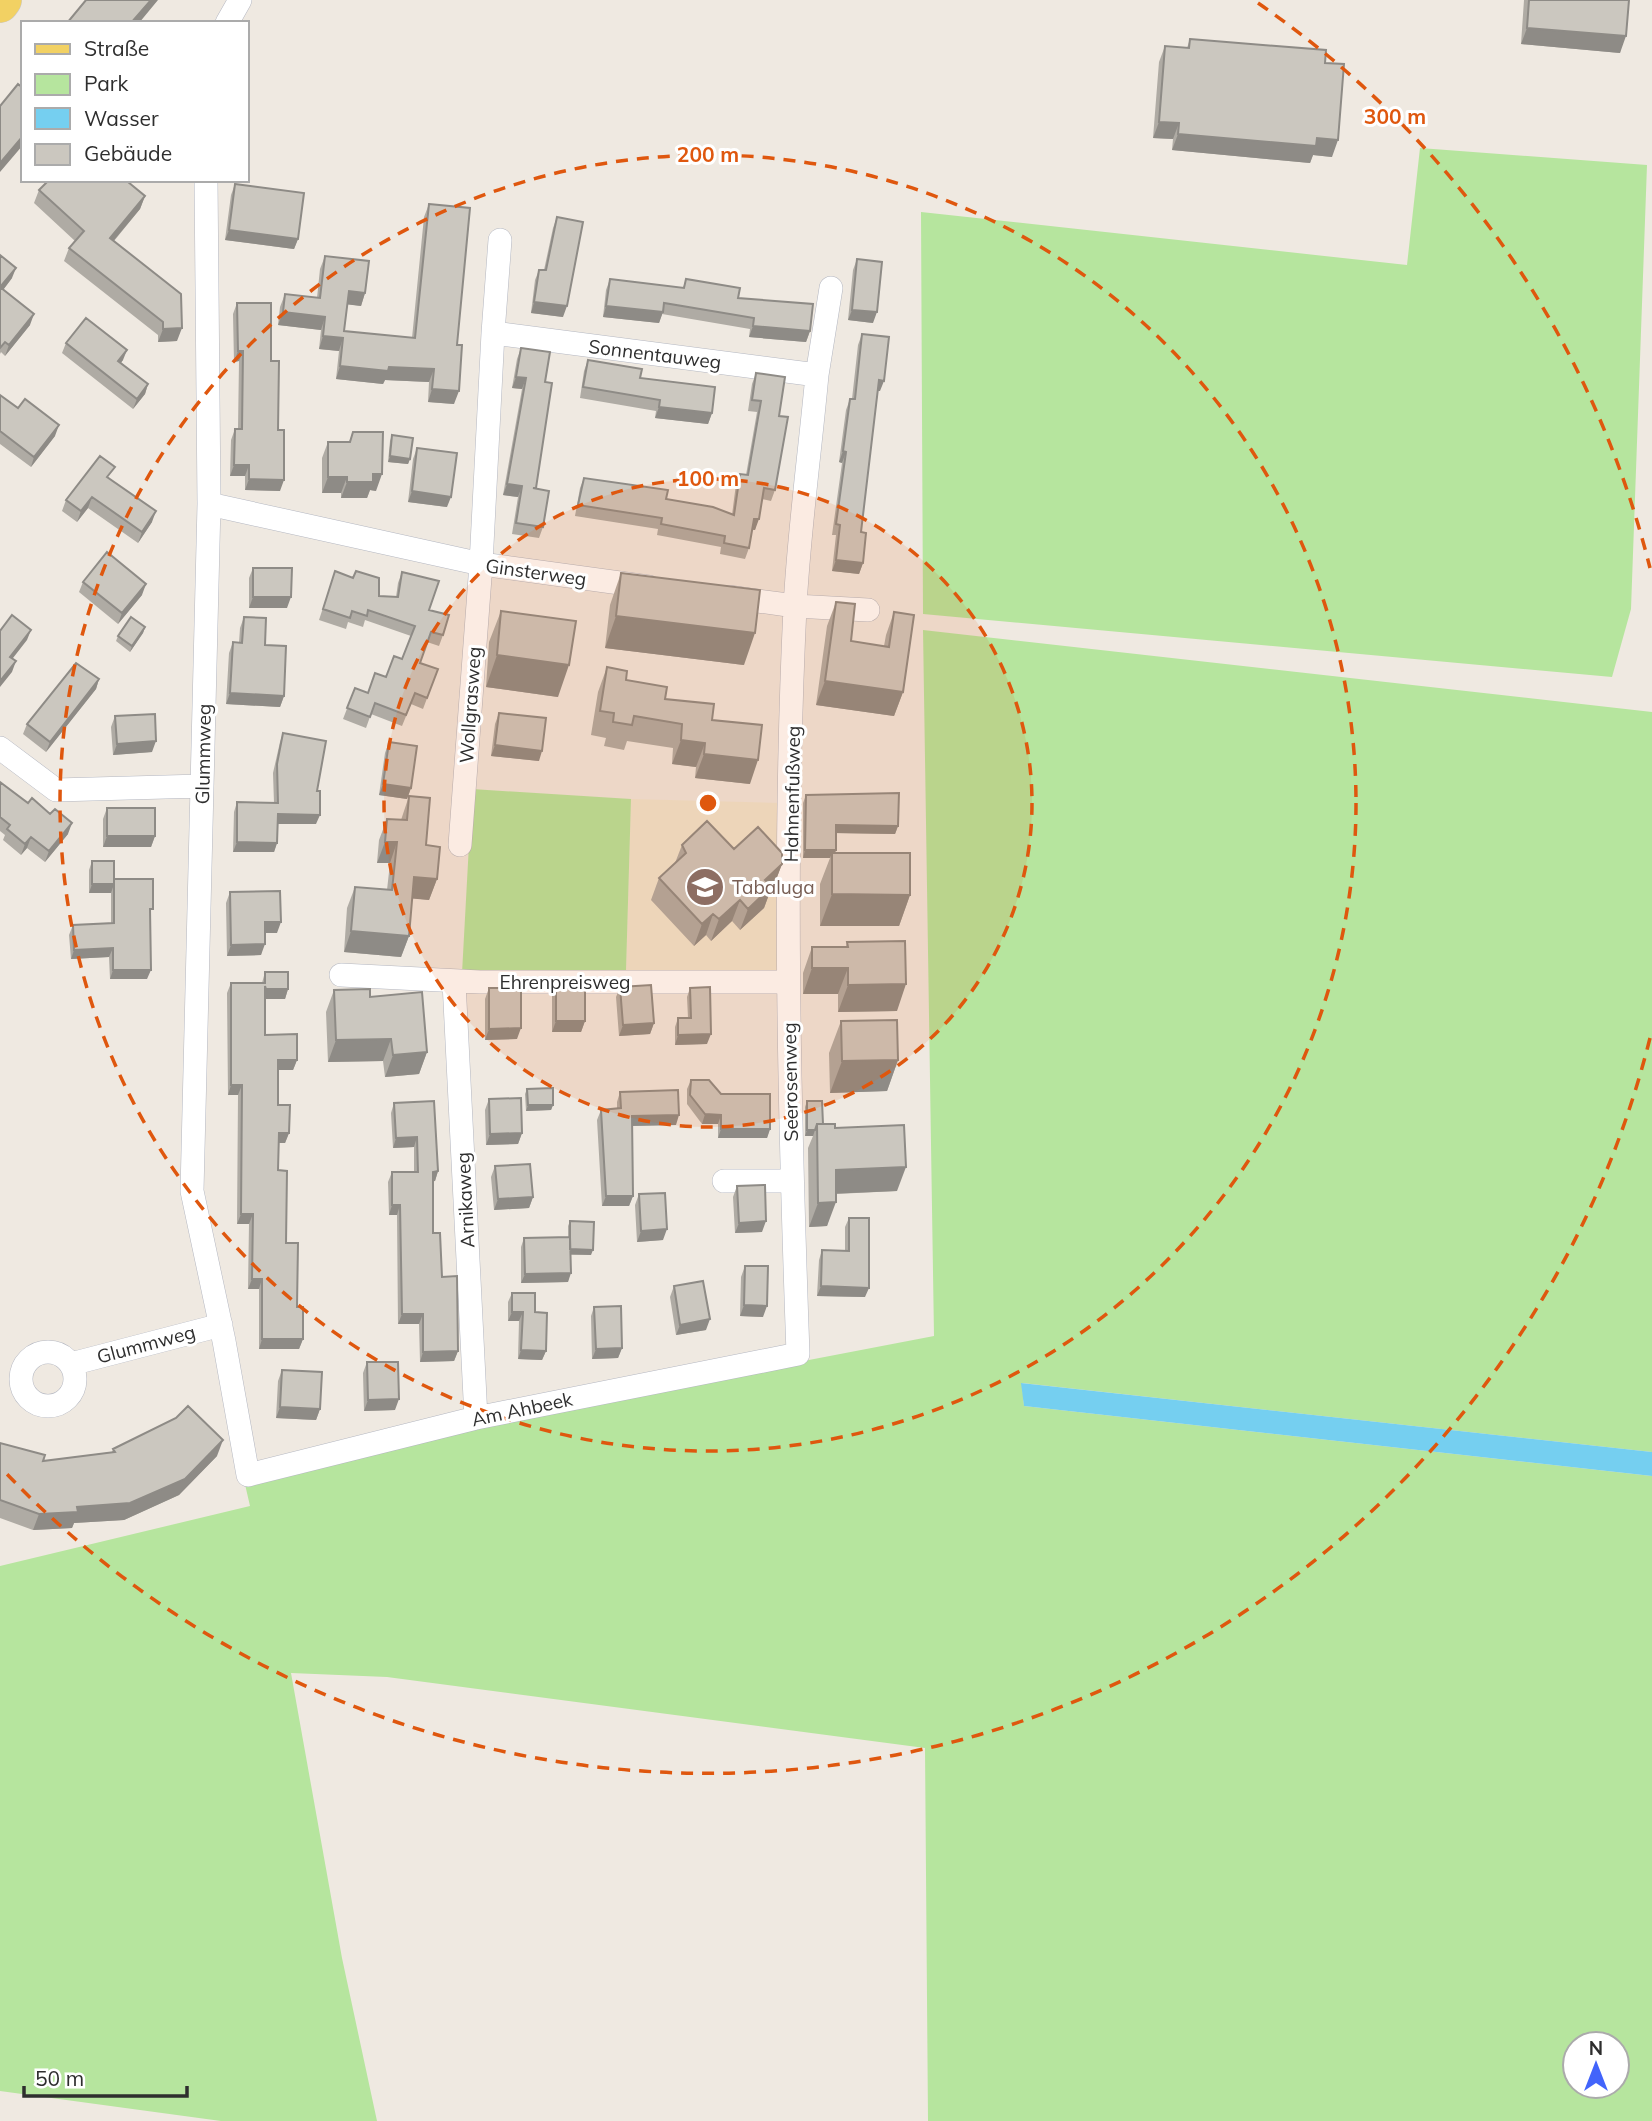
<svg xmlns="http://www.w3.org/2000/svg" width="1652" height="2121" font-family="Mulish,sans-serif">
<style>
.education{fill:#f0e6d1}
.green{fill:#b6e59e;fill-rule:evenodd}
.water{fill:#75cff0}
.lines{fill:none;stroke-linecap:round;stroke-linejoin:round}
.street-casing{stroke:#b4b7c1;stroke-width:24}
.primary-casing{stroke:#c9c9c9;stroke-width:38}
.street{stroke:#fff;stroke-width:23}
.primary{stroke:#f2d163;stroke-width:37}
.wall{fill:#afaba4}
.shaded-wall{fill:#8e8b86}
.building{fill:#cbc7bf;stroke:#8e8b86;stroke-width:2}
.ring{fill:none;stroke:#df570e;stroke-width:3.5;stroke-dasharray:12 9}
.labels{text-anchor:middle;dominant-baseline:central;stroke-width:6;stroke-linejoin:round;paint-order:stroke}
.street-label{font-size:19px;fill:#2e2e2e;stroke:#fff}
.education-label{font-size:19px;fill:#785e54;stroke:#fff;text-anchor:start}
.centre{fill:#df570e;stroke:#fff;stroke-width:3.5}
.ring-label{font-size:21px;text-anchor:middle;font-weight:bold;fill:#df570e;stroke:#fff;stroke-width:6;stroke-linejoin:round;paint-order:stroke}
</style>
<rect width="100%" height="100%" fill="#efe9e1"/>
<path class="education" d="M631 799 784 803 781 973 626 971Z"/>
<path class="green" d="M1420 148 1647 165 1631 609 1612 677 923 614 921 212 1407 265Z
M923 630 1652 712V1452L1022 1383 1024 1406 1652 1476V2121H928L925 1748 387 1677 291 1673 342 1958 377 2121H221L0 2091V1566L250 1506 244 1480 479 1423 934 1336ZM1575 2044H1617V2086H1575Z
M472 789 631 799 626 971 462 973Z"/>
<path class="water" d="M1021 1383 1652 1452V1476L1024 1406Z"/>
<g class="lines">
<defs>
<path id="street" d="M227 23 240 0
M206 180 209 504 192 1191 224 1341 248 1475 476 1418 798 1354C789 1105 783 856 795 607 799 530 810 452 817 375L493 333 481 564 460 845
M493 333 500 240
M817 375 831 288
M209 504 481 564 649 587
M729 597 795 606 868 610
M0 748 56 790 202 786
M341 975 480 982H788
M454 982 476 1418
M724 1181H792
M21 1379a27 27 0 1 1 54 0a27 27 0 1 1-54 0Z
M71 1364 221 1325"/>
<path id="primary" d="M0 4 3 0"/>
</defs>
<use href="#street" class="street-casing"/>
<use href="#primary" class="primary-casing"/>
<use href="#street" class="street"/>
<use href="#primary" class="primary"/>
</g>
<path class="wall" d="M1524 0H1629L1620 53 1521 44Z
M1190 39 1325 63 1332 157 1313 155 1310 163 1172 150 1173 139 1153 138 1159 62 1165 46 1187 48Z
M49 180H132L131 184 145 196 140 209 114 241 177 341 158 342V335L64 261 69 248 75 241 34 203 39 190Z
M235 184 298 239 294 249 225 240 231 195Z
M429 204 457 345 454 404 428 402 429 382 385 380 383 384 336 379 339 351 319 349 321 330 278 325 280 307 285 294 317 298 320 269 325 256 365 293 361 306 347 304 344 331 412 338 424 217Z
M557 217 563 317 531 313 535 280 539 270H544L553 228Z
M0 255 12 278 3 290 30 325 5 356 1 352 0 354Z
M857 259 873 323 848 320 853 270Z
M610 279 683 288 686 279 738 298 810 331 806 342 749 337 750 329 662 314 659 323 603 317 606 290Z
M237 303 271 361 278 430 280 491 245 490V476H230L231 440 235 429H238L239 361 234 362 233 314Z
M862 334 880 391H878L861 532 863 563 859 574 832 571 836 535H832L842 463 839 462 846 410 850 399H852L858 345Z
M66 343 123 360 121 363 148 384 145 394 133 409 62 353Z
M521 348 545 382 536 489 543 527 539 538 512 534 518 497 503 495 522 389 512 388 517 359Z
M588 360 640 378 712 413 708 424 655 418 656 411 580 398 584 371Z
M756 373 779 416 775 490 771 501 762 499 755 530H752L749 548 745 559 720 554 721 547 657 535 658 529 575 516 580 488 584 478 732 515 736 484 740 474 746 475 757 412 748 411 752 384Z
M0 395 55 436 31 467 0 444Z
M353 432 376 491 370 490 367 498H341V493H322V458L328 442H349Z
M392 435 410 459 408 464 388 462 390 441Z
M417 448 447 507 408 502 413 459Z
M110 479 152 522 138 543 88 508 77 522 62 511 66 500Z
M253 568 287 608H249V578Z
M335 571 379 596 396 597 398 583 402 572 429 610 443 635 439 646 427 642 420 663 438 669 423 709 411 704 402 726 371 714 366 728 343 719 355 688 368 693 386 677 402 659 411 636 365 620 363 627 348 622 346 629 319 620Z
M621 573 744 665 605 648 610 605Z
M83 582 142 595 118 624 79 592Z
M836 602 851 641 884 646 886 635 894 612 903 692 894 716 816 705 827 626Z
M501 611 558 697 486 687 489 642Z
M244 617 265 645 284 696 280 707 226 704 229 653 233 642 239 643 240 628Z
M145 627 143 633 130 652 116 641 118 636Z
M607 667 626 680 712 720 750 784 695 778 696 767 672 764 673 748 627 741 624 750 604 746 606 738 591 735 598 692Z
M99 679 96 689 46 752 23 734 27 724Z
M499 713 539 761 491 756 495 724Z
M115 716 152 752 113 755 111 727Z
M283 733 317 791 316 824H278L277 843 274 852H233L234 812 237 802 274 803 273 773 280 742Z
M389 742 411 788 407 799 379 795 385 753Z
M0 782 68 834 45 862 27 848 21 855 3 840 5 835 0 831Z
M806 795 898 826 895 834 836 833V850L835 853 910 895 899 926H820V884L830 858H803V803Z
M409 796 437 879 429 900 412 898 409 936 401 957 344 952 347 908 355 887 387 890 390 863H377L379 840 387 819 401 820Z
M107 808 155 836 151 847H103V819Z
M682 845 734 849 782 864 774 885 771 889 764 908 740 930 732 921 711 941 706 935 694 946 651 900 659 878 675 863Z
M92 861 114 880 150 918 147 979H110L109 957 71 959 69 935 73 925 111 923V892L89 893V870Z
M230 892 277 933H265L261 955 227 956 226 903Z
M847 942 897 1011 838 1012V994H803V973L812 947H846Z
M265 972 288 989 285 999H265V1035L297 1060 293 1070H278V1105L289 1133 285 1143H279L278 1170 286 1243 303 1339 299 1349H259V1289H248L249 1224H237L238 1095H228L227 993 231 983H262Z
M556 985 585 1021 581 1032H552V996Z
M620 987 654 1023 650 1034 619 1036 616 997Z
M489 988 517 1039 485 1040V999Z
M690 988 707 1044 675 1045V1027L678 1018H688L687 997Z
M334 990 370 997 427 1052 419 1074 385 1077 383 1061 328 1062 326 1012Z
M841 1021 898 1060 887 1091 830 1093 829 1053Z
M691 1080 721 1094 770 1129 767 1138H718V1124H702L687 1104V1089Z
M527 1089 553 1105 551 1110 526 1111 525 1094Z
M620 1092 676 1125 632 1126 633 1196 629 1206H602L597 1120 601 1110 617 1109V1102Z
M489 1099 522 1133 518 1144 486 1145 485 1110Z
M807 1101 823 1124 835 1128 897 1191 836 1194 827 1226 809 1227 808 1148 813 1136H805V1107Z
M394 1103 438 1171 435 1181H433V1233L458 1351 454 1361 420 1362 419 1324H398L397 1215H389L388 1182 392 1172H414V1147L393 1148 391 1113Z
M495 1166 533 1197 529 1208 494 1210 491 1177Z
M737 1186 762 1232 735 1233 733 1197Z
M639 1194 663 1240 637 1242 635 1205Z
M849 1218 865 1297 817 1296 819 1260 822 1250 845 1251V1227Z
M570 1221 591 1255H571L568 1282 521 1283V1247L524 1238 568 1237V1226Z
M745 1266 763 1317 740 1316 741 1277Z
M674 1286 706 1330 676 1335 670 1297Z
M512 1293 535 1312 546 1351 542 1360 518 1359 519 1321H508V1302Z
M594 1307 622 1348 618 1358 592 1359 591 1316Z
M367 1362 395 1410 364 1411 363 1373Z
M282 1370 320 1409 316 1420 276 1418 278 1381Z
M0 1443 43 1461 112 1452 113 1449 217 1456 179 1495 124 1520 74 1523 72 1528 33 1530 0 1518Z"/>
<path class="shaded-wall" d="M151 0H158L139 23H131Z
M1527 28 1626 36 1620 53 1521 44Z
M1159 122 1179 123 1173 139 1153 138Z
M1178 134 1317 138 1338 140 1332 157 1313 155 1310 163 1172 150Z
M23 136V145L0 172V163Z
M145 196 140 209 105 251 110 238Z
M229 230 298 239 294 249 225 240Z
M16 268 12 278 0 294V287Z
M349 291 365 293 361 306 344 304Z
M534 302 567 306 563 317 531 313Z
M606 306 663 312 659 323 603 317Z
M852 310 877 312 873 323 848 320Z
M283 312 325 317 321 330 278 325Z
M34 314 30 325 5 356 9 345Z
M753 326 810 331 806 342 749 337Z
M182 328 177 341 158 342 163 329Z
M323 336 343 338 339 351 319 349Z
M127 350 123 360 114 371 118 361Z
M238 351H243L239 361 234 362Z
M340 366 389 367 434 369 429 382 385 380 383 384 336 379Z
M516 377 526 378 522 389 512 388Z
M879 380 884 381 880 391H875Z
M148 384 145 394 133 409 137 399Z
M432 389 459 391 454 404 428 402Z
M659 407 712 413 708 424 655 418Z
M59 425 55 436 31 467 34 457Z
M843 451 846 452 842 463 839 462Z
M390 456 410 459 408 464 388 462Z
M234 465H249L245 476H230Z
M373 474H382L376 491 370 490 367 498H341L347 482Z
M328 477H347L341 493H322Z
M249 479 284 480 280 491 245 490Z
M507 484 522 486 518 497 503 495Z
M412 491 451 497 447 507 408 502Z
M92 497 88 508 77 522 81 511Z
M156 511 152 522 138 543 142 532Z
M754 519H759L755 530 750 529Z
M836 560 863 563 859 574 832 571Z
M146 584 142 595 118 624 122 613Z
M253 597H291L287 608H249Z
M616 616 755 633 744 665 605 648Z
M145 627 143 633 130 652 132 646Z
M31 630 27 640 6 667 10 657Z
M497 655 569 665 558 697 486 687Z
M16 661 12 672 0 687V681Z
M99 679 96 689 46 752 50 742Z
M825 681 903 692 894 716 816 705Z
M230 693 284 696 280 707 226 704Z
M681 740 705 743 696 767 672 764Z
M156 741 152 752 113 755 117 744Z
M495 745 542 751 539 761 491 756Z
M704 754 758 760 750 784 695 778Z
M383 784 411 788 407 799 379 795Z
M278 814 320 815 316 824H274Z
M72 823 68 834 45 862 49 851Z
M836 825 898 826 895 834 833 833Z
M107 836H155L151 847H103Z
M31 837 27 848 21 855 25 844Z
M237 842 277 843 274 852H233Z
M385 842H397L390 863H377Z
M805 850H836L833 858 832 853 830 858H803Z
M782 864 774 885 771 889 764 908 740 930 748 909 765 880Z
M414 877 437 879 429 900 406 898Z
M92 884H114L111 893H89Z
M832 894 910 895 899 926H820Z
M740 900 732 921 711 941 719 919Z
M713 914 706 935 694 946 702 924Z
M265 922H281L277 933H261Z
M351 931 409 936 401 957 344 952Z
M265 944 261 955 227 956 231 945Z
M113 948 109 957 71 959 74 950Z
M812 968H848L838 994H803Z
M113 970H151L147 979H110Z
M906 984 897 1011 838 1012 848 985Z
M266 989H288L285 999H262Z
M556 1021H585L581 1032H552Z
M654 1023 650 1034 619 1036 623 1025Z
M521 1028 517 1039 485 1040 489 1029Z
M711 1034 707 1044 675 1045 678 1035Z
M391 1039 383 1061 328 1062 336 1040Z
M427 1052 419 1074 385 1077 393 1055Z
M278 1060H297L293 1070H274Z
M898 1060 887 1091 830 1093 842 1061Z
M231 1085H242L238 1095H228Z
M528 1105H553L551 1110 526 1111Z
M705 1114 721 1115 718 1124H702Z
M679 1115 676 1125 628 1126 632 1116Z
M721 1129H770L767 1138H718Z
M807 1130H815L813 1136H805Z
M279 1133H289L285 1143H275Z
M522 1133 518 1144 486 1145 490 1134Z
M417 1137 414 1147 393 1148 396 1138Z
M906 1167 897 1191 827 1194 836 1170Z
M438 1171 435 1181 429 1182 433 1172Z
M606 1196H633L629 1206H602Z
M533 1197 529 1208 494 1210 498 1199Z
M836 1202 827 1226 809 1227 818 1203Z
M392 1205H400L397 1215H389Z
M241 1214H253L249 1224H237Z
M766 1221 762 1232 735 1233 739 1223Z
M667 1229 663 1240 637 1242 641 1231Z
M569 1249 593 1250 591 1255 567 1254Z
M571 1273 568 1282 521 1283 525 1274Z
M252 1279H262L259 1289H248Z
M821 1286 869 1288 865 1297 817 1296Z
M744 1305 767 1306 763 1317 740 1316Z
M512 1312H523L519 1321H508Z
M402 1314H423L419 1324H398Z
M710 1319 706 1330 676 1335 680 1325Z
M262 1339H303L299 1349H259Z
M622 1348 618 1358 592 1359 596 1349Z
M521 1350 546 1351 542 1360 518 1359Z
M458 1351 454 1361 420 1362 423 1352Z
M399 1399 395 1410 364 1411 368 1400Z
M280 1407 320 1409 316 1420 276 1418Z
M223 1440 217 1456 179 1495 124 1520 74 1523 72 1528 33 1530 39 1514 77 1507Z"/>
<path class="building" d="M86 0H151L131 23H67Z
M1529 0H1629L1626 36 1527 28Z
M1190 39 1326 50 1325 63 1344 64 1338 140 1317 138 1316 146 1178 134 1179 123 1159 122 1165 46 1189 48Z
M18 84 23 88V136L0 163V106Z
M49 180H130L128 182 145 196 110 238 181 294 182 328 163 329V322L69 248 84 231 39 190Z
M235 184 304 193 298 239 229 230Z
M429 204 470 208 457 345H462L459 391 432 389 434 369 389 367 388 371 340 366 343 338 323 336 325 317 283 312 285 294 320 298 325 256 369 261 365 293 349 291 344 331 415 338Z
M557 217 583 222 567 306 534 302 539 270H546Z
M0 255 16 268 0 287 34 314 9 345 5 342 0 348Z
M857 259 882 262 877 312 852 310Z
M610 279 684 288 686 279 740 288 738 298 813 304 810 331 753 326 754 318 664 303 663 312 606 306Z
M237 303H271V361H279L278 430H284V480L249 479V465H234L235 429H242L243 351H238Z
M86 318 127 350 118 361 148 384 137 399 66 343Z
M862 334 889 337 884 381 879 380 861 532 866 533 863 563 836 560 840 525 836 524 846 452 843 451 850 399H855Z
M521 348 550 352 545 382 552 383 536 488H533L549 491 543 527 516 523 522 486 507 484 526 378 516 377Z
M588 360 642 369 640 378 715 387 712 413 659 407 660 400 583 387Z
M756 373 785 377 779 416 788 417 775 490 764 488 759 519H754L749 548 724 543 725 536 661 524 662 518 578 505 584 478 668 490 666 499 713 507 734 515 740 474 748 475 761 401 752 400Z
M0 395 18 408 25 399 59 425 34 457 0 431Z
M353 432H383L382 474H373V482H347V477H328V442H350Z
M392 435 413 438 410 459 390 456Z
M417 448 457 453 451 497 412 491Z
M100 456 115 467 107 477 156 511 142 532 92 497 81 511 66 500Z
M107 552 146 584 122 613 83 582Z
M253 568H292L291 597H253Z
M335 571 353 578 356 571 379 578V596L398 597 402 572 439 581 429 610 449 615 443 635 431 632 420 663 438 669 427 698 415 693 406 715 375 703 370 717 347 708 355 688 368 693 375 673 386 677 394 656 402 659 415 626 368 610 367 616 352 611 350 618 323 609Z
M621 573 760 590 755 633 616 616Z
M836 602 855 604 851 641 889 647 894 612 914 615 903 692 825 681Z
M501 611 576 621 569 665 497 655Z
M12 615 31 630 10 657 16 661 0 681V631Z
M131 617 145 627 132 646 118 636Z
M244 617 266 618 265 645 286 646 284 696 230 693 233 642 242 643Z
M76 663 99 679 50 742 27 724Z
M607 667 627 671 626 680 667 687 665 699 714 704 712 720 762 725 758 760 704 754 705 743 681 740 682 724 634 716 632 725 613 722 614 713 600 711Z
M499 713 546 718 542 751 495 745Z
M155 714 156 741 117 744 115 716Z
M283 733 326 741 317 791H320V815L278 814 277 843 237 842V802L278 803 277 764Z
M389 742 417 746 411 788 383 784Z
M0 782 28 803 32 798 50 814 55 809 72 823 49 851 31 837 25 844 7 829 10 825 0 817Z
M899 793 898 826 836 825V850H805L806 795Z
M409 796 430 798 426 845 440 847 437 879 414 877 409 936 351 931 355 887 392 890 397 842H385L387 819 407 820Z
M107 808H155V836H107Z
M707 821 734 849 758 827 782 853V864L765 880 772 886 748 909 740 900 719 919 713 914 702 924 659 878 686 853 682 845Z
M832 853H910V895L832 894Z
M92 861H114V884H92Z
M114 879H153V909H150L151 970H113V948L74 950 73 925 114 923Z
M280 891 281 922H265V944L231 945 230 892Z
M905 941 906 984 848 985V968H812V947H848L847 942Z
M265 972H288V989H266L265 986V1035L297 1034V1060H278V1105H290L289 1133H279L278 1170 287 1171 286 1243H298L297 1307H303V1339H262V1279H252L253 1214H241L242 1085H231V983H265Z
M556 985H585V1021H556Z
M651 985 654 1023 623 1025 620 987Z
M710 987 711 1034 678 1035V1018H691L690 988Z
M489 988H521V1028L489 1029Z
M370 989V997L422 992 427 1052 393 1055 391 1039 336 1040 334 990Z
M897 1020 898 1060 842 1061 841 1021Z
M691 1080H709L721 1094H770V1129H721V1115L705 1114 690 1095Z
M553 1088V1105H528L527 1089Z
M678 1090 679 1115 632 1116 633 1196H606L601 1110 621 1108 620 1092Z
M521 1098 522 1133 490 1134 489 1099Z
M434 1101 438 1171 433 1172V1233H440L442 1277 457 1276 458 1351 423 1352V1314H402L400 1205H392V1172H418L417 1137 396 1138 394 1103Z
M807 1101H822L823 1124H817L815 1130H807Z
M817 1124H835V1128L904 1125 906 1167 836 1170V1202L818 1203Z
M530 1164 533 1197 498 1199 495 1166Z
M765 1185 766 1221 739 1223 737 1186Z
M665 1193 667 1229 641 1231 639 1194Z
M849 1218H869V1288L821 1286 822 1250 849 1251Z
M570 1221 594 1222 593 1250 570 1249Z
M570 1237 571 1273 525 1274 524 1238Z
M745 1266H768L767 1306 744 1305Z
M703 1281 710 1319 680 1325 674 1286Z
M512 1293H535V1312L547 1313 546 1351 521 1350 523 1312H512Z
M621 1306 622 1348 596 1349 594 1307Z
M367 1362H398L399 1399 368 1400Z
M282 1370 322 1372 320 1409 280 1407Z
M188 1406 223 1440 185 1479 130 1503 77 1507 78 1512 39 1514 0 1500V1443L45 1455 43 1461 115 1452 113 1449 176 1418Z"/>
<circle cx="708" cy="803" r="324" fill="#df570e" fill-opacity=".12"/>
<g class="ring">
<circle cx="708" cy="803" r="324"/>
<circle cx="708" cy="803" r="648"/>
<path d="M1650 1038A971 971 0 0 1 4 1471M1258 3A971 971 0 0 1 1650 568"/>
</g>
<defs>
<symbol id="school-disc" viewBox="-11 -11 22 22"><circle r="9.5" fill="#8d6e63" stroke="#fff"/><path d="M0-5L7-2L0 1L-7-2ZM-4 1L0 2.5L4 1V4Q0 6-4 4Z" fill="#fff"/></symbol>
</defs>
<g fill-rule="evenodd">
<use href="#school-disc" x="683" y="865" width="44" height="44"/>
</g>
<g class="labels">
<g class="street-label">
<text transform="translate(655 354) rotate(7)">Sonnentauweg</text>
<text transform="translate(536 572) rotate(8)">Ginsterweg</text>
<text transform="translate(470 705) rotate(-86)">Wollgrasweg</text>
<text transform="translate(203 754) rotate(-89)">Glummweg</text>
<text transform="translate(792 794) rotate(-89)">Hahnenfußweg</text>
<text x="565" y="982">Ehrenpreisweg</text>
<text transform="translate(790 1082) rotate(-91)">Seerosenweg</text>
<text transform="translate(465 1200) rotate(-93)">Arnikaweg</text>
<text transform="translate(146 1344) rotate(-15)">Glummweg</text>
<text transform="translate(522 1409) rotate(-12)">Am Ahbeek</text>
</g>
<g class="education-label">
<text x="732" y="887">Tabaluga</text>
</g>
</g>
<circle cx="708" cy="803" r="10" class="centre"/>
<g class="ring-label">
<text x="1395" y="124">300 m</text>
<text x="708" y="162">200 m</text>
<text x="708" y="486">100 m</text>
</g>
<rect x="21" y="21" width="228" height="161" fill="#ffffff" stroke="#ababab" stroke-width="2"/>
<rect x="35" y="44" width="35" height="10" fill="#f2d163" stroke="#ababab" stroke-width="2"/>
<text x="84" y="56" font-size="21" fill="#2e2e2e">Straße</text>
<rect x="35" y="74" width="35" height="21" fill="#b6e59e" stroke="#ababab" stroke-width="2"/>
<text x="84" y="91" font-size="21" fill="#2e2e2e">Park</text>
<rect x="35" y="108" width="35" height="21" fill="#75cff0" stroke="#ababab" stroke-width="2"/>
<text x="84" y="126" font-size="21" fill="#2e2e2e">Wasser</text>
<rect x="35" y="144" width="35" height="21" fill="#cbc7bf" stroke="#ababab" stroke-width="2"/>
<text x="84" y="161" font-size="21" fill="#2e2e2e">Gebäude</text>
<g transform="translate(1596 2065)"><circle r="33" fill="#ffffff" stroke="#ababab" stroke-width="2"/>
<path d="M0-5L12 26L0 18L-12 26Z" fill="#4264fb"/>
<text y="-10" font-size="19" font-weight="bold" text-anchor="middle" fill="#2e2e2e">N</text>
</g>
<path d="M24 2086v10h163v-10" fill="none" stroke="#2e2e2e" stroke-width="3.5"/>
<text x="35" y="2086" font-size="21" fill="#2e2e2e" stroke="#ffffff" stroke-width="5" paint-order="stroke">50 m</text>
</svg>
